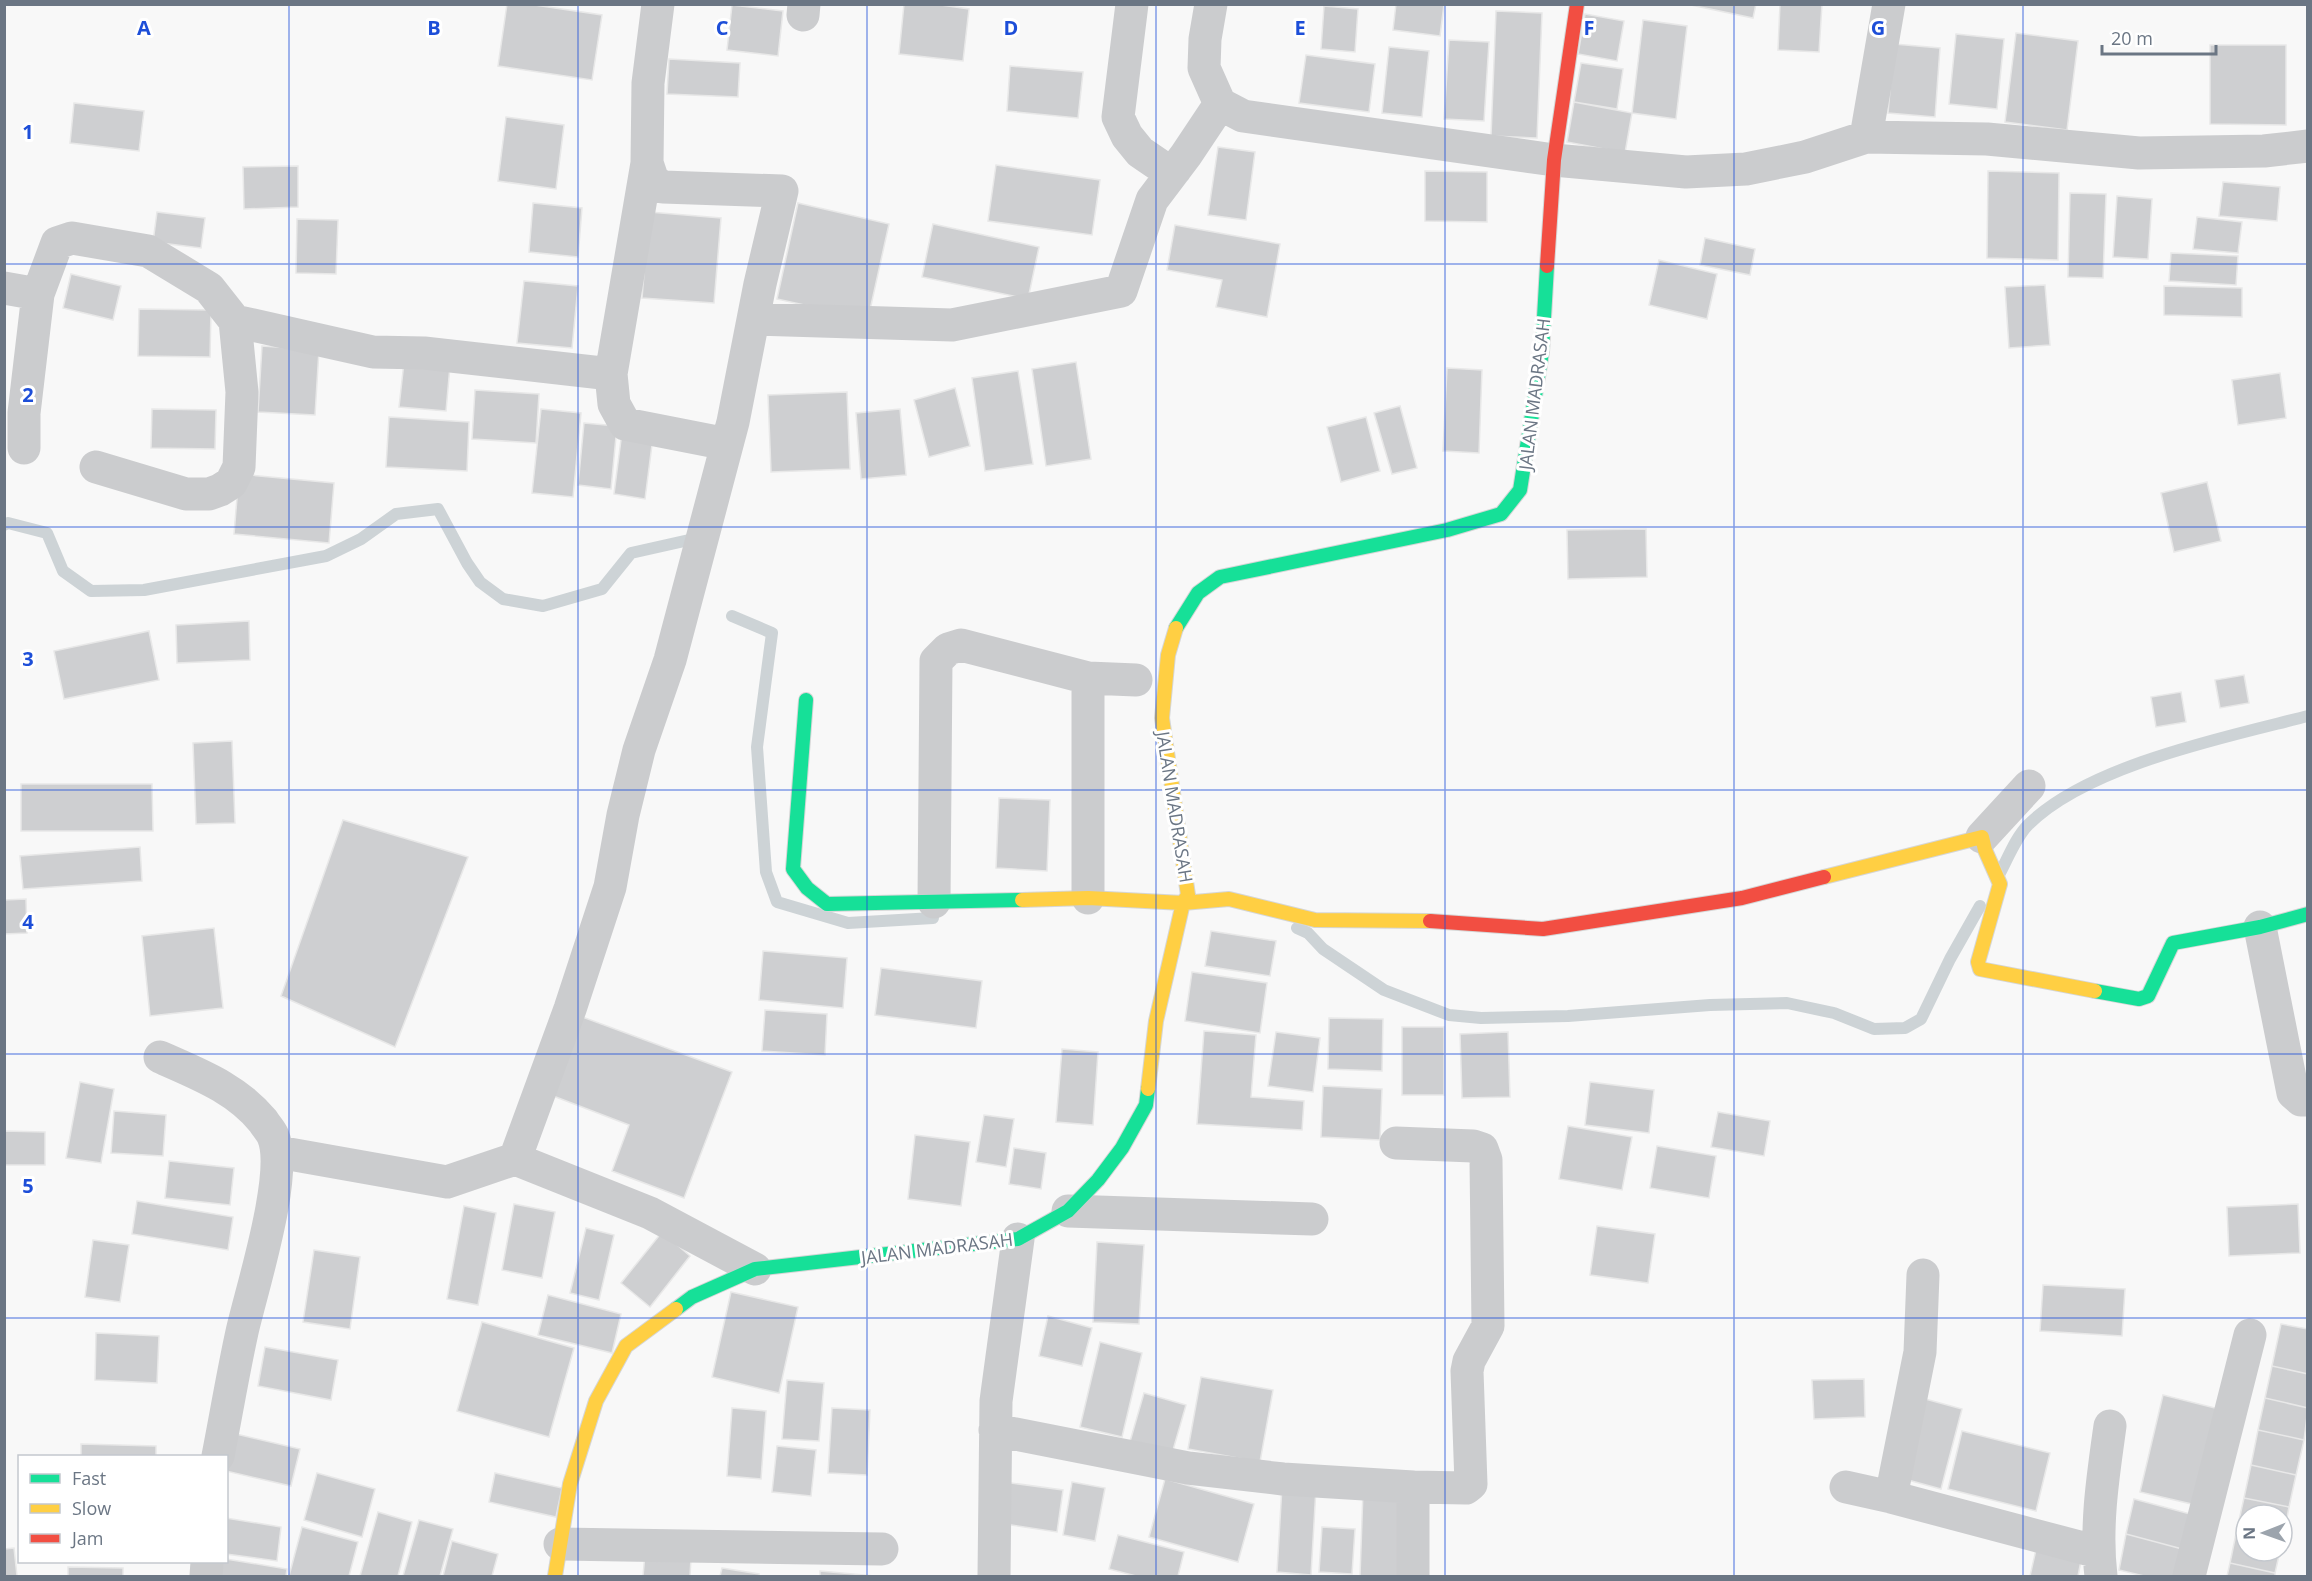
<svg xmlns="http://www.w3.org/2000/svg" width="2312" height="1581" font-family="'Open Sans',sans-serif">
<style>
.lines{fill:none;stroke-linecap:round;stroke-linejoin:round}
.stream{stroke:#cdd3d6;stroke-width:12}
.building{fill:#cecfd1;stroke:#e8e8e8;stroke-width:1.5}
.fast-casing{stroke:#d5d6d6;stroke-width:16}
.slow-casing{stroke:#d5d6d6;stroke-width:16}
.jam-casing{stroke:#d5d6d6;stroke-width:16}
.street{stroke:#cbccce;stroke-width:33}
.fast{stroke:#16e098;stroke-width:14}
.slow{stroke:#ffcf43;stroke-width:14}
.jam{stroke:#f24e42;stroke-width:14}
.grid{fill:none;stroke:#1d4ed8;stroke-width:1.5;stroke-opacity:0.55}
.labels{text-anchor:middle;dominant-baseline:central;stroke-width:6;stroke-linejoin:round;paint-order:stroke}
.street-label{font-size:18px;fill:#6b7684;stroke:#fff}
.grid-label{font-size:20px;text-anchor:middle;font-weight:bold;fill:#1d4ed8;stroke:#fff;stroke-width:6;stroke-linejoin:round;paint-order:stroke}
</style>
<rect width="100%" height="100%" fill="#f8f8f8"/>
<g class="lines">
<path class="stream" d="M4 525 8 523 47 533 63 571 91 591 144 590 326 556 361 539 396 514 438 509 467 563 480 582 503 599 543 606 602 589 631 553 689 540
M732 616 772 633 757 747 766 872 777 902 848 923 933 918
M2000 873C2008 858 2016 837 2028 825 2088 765 2226 737 2308 716
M1297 928 1308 933 1323 949 1384 990 1449 1015 1481 1018 1568 1016 1710 1005 1787 1003 1834 1013 1874 1029 1905 1028 1921 1019 1950 959 1980 906"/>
</g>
<path class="building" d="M507 4H528L602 15 592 80 498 66Z
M904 4H934L969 9 963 61 899 54Z
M1396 4H1444L1440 36 1393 30Z
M1686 4H1756L1753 18Z
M1780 4H1822L1819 52 1778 50Z
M732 5 783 11 778 56 727 50Z
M1324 6 1358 9 1355 52 1321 49Z
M1496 11 1542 13 1537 138 1491 136Z
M1585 14 1624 21 1617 61 1578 54Z
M1643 20 1687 26 1676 119 1632 113Z
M2016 33 2078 41 2067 130 2005 122Z
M1956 34 2004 39 1997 109 1949 104Z
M1449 40 1489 42 1484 121 1444 119Z
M1894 44 1940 48 1935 117 1888 113Z
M2210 45H2286V125L2210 124Z
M1389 47 1429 51 1422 117 1382 113Z
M1306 55 1375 64 1369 112 1299 103Z
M669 59 740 63 738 97 667 94Z
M1581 63 1623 69 1617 109 1574 102Z
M1010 66 1083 72 1078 118 1007 111Z
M1574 102 1632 113 1625 153 1567 142Z
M74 103 144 111 139 151 70 143Z
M506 117 564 125 556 189 498 181Z
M1218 147 1255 152 1246 220 1208 215Z
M996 165 1100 180 1092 235 988 221Z
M298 166V207L244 209 243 167Z
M1425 171 1487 172V222L1425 221Z
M1988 171 2059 173 2058 260 1987 258Z
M2223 182 2280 187 2277 221 2219 216Z
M2070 193 2106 194 2103 278 2068 277Z
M2117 196 2152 199 2148 259 2113 257Z
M533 203 582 208 578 257 529 252Z
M798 203 889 224 868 319 777 299Z
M157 212 205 218 201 248 153 242Z
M649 212 721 218 714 303 642 298Z
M2197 217 2242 222 2238 253 2193 249Z
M297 219 338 220 336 274 296 273Z
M933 224 1039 247 1028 299 922 277Z
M1175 225 1280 244 1267 317 1216 307 1222 280 1167 270Z
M1705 238 1755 249 1750 275 1700 265Z
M2171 253 2238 256 2236 285 2169 281Z
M1659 260 1717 274 1707 319 1649 305Z
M71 274 121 286 113 320 63 308Z
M524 281 578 286 572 348 517 343Z
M2045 285 2050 345 2009 348 2005 287Z
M2164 286 2242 288V317L2164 315Z
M139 309 211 310 210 357 138 356Z
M262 346 319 350 315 415 258 412Z
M404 362 450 366 446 411 399 407Z
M1076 362 1091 459 1046 466 1032 369Z
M1447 368 1482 370 1479 453 1443 451Z
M1018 371 1033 464 985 471 972 378Z
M2280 373 2286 418 2238 425 2232 380Z
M955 388 970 446 929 457 914 400Z
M475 390 539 394 536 443 472 439Z
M847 392 850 469 771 472 768 395Z
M1400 406 1417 468 1392 474 1374 413Z
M152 409 216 410 215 449 151 448Z
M541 409 581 413 573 497 532 493Z
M900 409 906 475 861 479 856 413Z
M389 417 469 422 467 471 386 467Z
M1366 417 1380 471 1341 482 1327 427Z
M584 423 617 426 611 489 578 485Z
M622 432 653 437 645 499 614 494Z
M239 474 334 483 329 543 234 534Z
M2207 482 2221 541 2174 552 2161 493Z
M1646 529 1647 577 1568 579 1567 530Z
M249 621 250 660 177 663 176 625Z
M149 631 159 680 64 699 54 651Z
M2244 675 2249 703 2220 708 2215 680Z
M2181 692 2186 722 2156 727 2151 697Z
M232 741 235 823 196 824 193 743Z
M21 784H152L153 831H21Z
M999 798 1050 800 1047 871 996 868Z
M343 820 468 857 395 1047 281 996Z
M140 847 142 881 23 889 20 856Z
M26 899 27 933 4 934V900Z
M214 928 223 1008 150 1016 142 936Z
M1211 931 1276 941 1270 976 1205 966Z
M763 951 847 958 843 1008 759 1000Z
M881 968 982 981 976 1028 875 1015Z
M1192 972 1267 983 1260 1033 1185 1021Z
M765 1010 827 1014 825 1055 762 1051Z
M577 1015 732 1072 684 1198 612 1171 629 1125 548 1094Z
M1329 1018 1383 1019 1382 1071 1328 1069Z
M1402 1027H1444V1095H1402Z
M1204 1031 1256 1035 1251 1097 1304 1101 1302 1130 1197 1124Z
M1276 1032 1320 1038 1313 1092 1268 1086Z
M1508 1032 1510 1097 1462 1098 1460 1034Z
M1062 1049 1098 1052 1093 1125 1056 1122Z
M80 1082 114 1089 101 1163 66 1158Z
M1590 1082 1654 1090 1649 1133 1585 1125Z
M1323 1086 1382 1089 1380 1140 1321 1137Z
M114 1111 166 1115 163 1156 111 1153Z
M1718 1112 1770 1121 1764 1156 1711 1147Z
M984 1115 1014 1119 1006 1167 976 1162Z
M1568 1126 1632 1137 1622 1190 1559 1179Z
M4 1131 45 1132V1165H4Z
M915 1135 970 1142 961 1206 908 1199Z
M1657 1146 1716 1156 1709 1198 1650 1188Z
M1014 1148 1046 1153 1041 1189 1009 1184Z
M169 1161 234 1168 230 1205 165 1198Z
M137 1201 233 1217 228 1250 132 1234Z
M514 1204 555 1212 542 1278 502 1270Z
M2298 1204 2300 1253 2229 1256 2227 1207Z
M464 1206 496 1213 478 1305 447 1299Z
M1597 1226 1655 1234 1648 1283 1590 1275Z
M586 1228 614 1235 599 1300 570 1293Z
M662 1232 690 1256 650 1307 621 1283Z
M93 1240 129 1245 120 1302 85 1297Z
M1097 1242 1144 1245 1139 1324 1093 1322Z
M314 1250 360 1257 350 1329 303 1322Z
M2043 1285 2125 1289 2122 1336 2040 1331Z
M731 1292 798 1307 779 1393 712 1377Z
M548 1295 621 1314 612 1353 538 1335Z
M1048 1316 1092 1328 1082 1366 1039 1356Z
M482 1322 574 1348 549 1437 457 1411Z
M2281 1324 2308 1329V1374L2272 1366Z
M96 1333 159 1336 157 1383 95 1380Z
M1100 1342 1142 1353 1122 1437 1080 1427Z
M265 1347 338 1360 331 1400 258 1386Z
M2272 1366 2308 1374V1408L2265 1398Z
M1201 1377 1273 1390 1260 1462 1188 1449Z
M1864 1379 1865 1417 1814 1419 1812 1380Z
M787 1380 824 1383 819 1441 782 1439Z
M1144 1393 1186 1405 1171 1457 1129 1445Z
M2163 1395 2219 1409 2196 1505 2140 1492Z
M1918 1397 1962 1409 1941 1489 1897 1477Z
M2265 1398 2308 1408 2304 1440 2258 1430Z
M732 1408 766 1411 761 1479 727 1476Z
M832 1408 870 1410 867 1475 828 1473Z
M2258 1430 2304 1440 2296 1475 2251 1465Z
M1962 1431 2050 1453 2036 1511 1948 1489Z
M232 1433 300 1449 291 1486 226 1471V1456Z
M81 1444 156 1446V1456H81Z
M777 1446 816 1450 811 1496 772 1492Z
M2251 1465 2296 1475 2289 1507 2244 1498Z
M317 1473 375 1489 362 1537 304 1520Z
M495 1473 562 1488 556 1517 489 1502Z
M1165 1479 1254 1504 1238 1562 1149 1537Z
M1004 1482 1063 1490 1057 1532 998 1523Z
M1072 1482 1105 1488 1095 1541 1063 1535Z
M1282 1486 1316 1488 1311 1575 1277 1572Z
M1363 1491 1407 1493 1404 1576H1360Z
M2244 1498 2289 1507 2283 1539 2282 1515H2246V1531L2237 1529Z
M2134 1499 2194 1515 2186 1550 2126 1534Z
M378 1512 412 1522 398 1576H360Z
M226 1518 281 1527 277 1561 226 1554Z
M419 1520 453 1529 440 1576H403Z
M302 1527 358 1542 349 1576H289Z
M1322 1527 1355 1529 1352 1574 1319 1572Z
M2237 1529 2246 1531V1551H2280L2275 1573 2230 1563Z
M2126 1534 2186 1550 2180 1576H2144L2119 1570Z
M1118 1535 1184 1552 1178 1576H1136L1109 1569Z
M452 1541 498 1554 492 1576H443Z
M2038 1541 2083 1551 2078 1576H2030Z
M14 1548 17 1576H4V1549Z
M645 1554 691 1558 690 1576H643Z
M226 1559 287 1569 286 1576H213L215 1562H226Z
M2230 1563 2275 1573V1576H2227Z
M68 1567 123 1568V1576H68Z
M722 1568 759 1574V1576H720Z
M820 1571 875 1576H820Z"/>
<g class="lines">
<defs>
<path id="fast" d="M1176 628 1198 593 1220 577 1447 530 1501 514 1520 490 1542 352 1547 266
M806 700 793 869 807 888 827 904 1022 900
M2095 991 2139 999 2148 996 2173 943 2260 927 2308 914
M676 1309 692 1297 755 1269 1018 1239 1068 1211 1098 1180 1122 1148 1146 1105 1148 1089"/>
<path id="slow" d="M1824 877 1982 837 1985 850 2000 884 1978 962 1980 969 2095 991
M1022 900 1088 898 1183 903 1229 899 1315 920 1430 921
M1148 1089 1156 1021 1183 903 1188 895 1162 718 1168 655 1176 628
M555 1576 570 1484 596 1401 626 1346 676 1309"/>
<path id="jam" d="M1547 266 1554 160 1577 4
M1430 921 1543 929 1742 898 1824 877"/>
</defs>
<use href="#fast" class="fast-casing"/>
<use href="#slow" class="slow-casing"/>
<use href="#jam" class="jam-casing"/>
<path class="street" d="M1132 4 1118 117 1127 136 1140 152 1162 167 1175 170
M1211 4 1205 39 1204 68 1220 104 1243 116 1554 160 1686 172 1746 169 1805 157 1866 137 1987 139 2139 153 2264 151 2308 146
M803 15 804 4
M1866 137 1889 4
M4 288 38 294
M754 319 952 325 1121 291 1152 200 1186 155 1220 104
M611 374 647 163
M24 448V413L38 294 57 243 72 238 148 251 209 288 235 321 373 352 424 353 611 374 614 404 625 424 727 444
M96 467 186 494H209L220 490 231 483 239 467 242 392 235 321
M1088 678V898
M1982 837 2029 786
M934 902 936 661 948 649 961 645 1088 678 1136 680
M2260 927 2293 1093 2301 1100H2308
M160 1057C198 1074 236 1088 263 1121 266 1126 271 1131 273 1136 289 1173 252 1288 242 1332 233 1373 226 1415 218 1456
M1396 1143 1473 1146 1482 1149 1486 1160 1488 1326 1469 1361 1467 1371 1471 1484 1466 1488 1413 1487V1576
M278 1152 447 1182 515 1159 650 1213 755 1269
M515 1159 570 1009 610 887 623 815 639 750 670 660 733 422 760 284 782 191 663 187 653 181 647 163 648 83 658 4
M1068 1211 1312 1219
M995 1430 1188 1468 1283 1479 1413 1487
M1846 1487 1891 1497 2098 1552
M1891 1497 1920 1352 1923 1275
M560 1544 882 1549
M206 1576 207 1562
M994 1576 996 1401 1018 1239
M2101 1576C2095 1527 2103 1476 2110 1426
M2189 1576 2250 1335"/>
<use href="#fast" class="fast"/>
<use href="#slow" class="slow"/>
<use href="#jam" class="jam"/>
</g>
<path class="grid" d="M289 4V1576M578 4V1576M867 4V1576M1156 4V1576M1445 4V1576M1734 4V1576M2023 4V1576M4 264H2308M4 527H2308M4 790H2308M4 1054H2308M4 1318H2308"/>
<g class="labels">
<g class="street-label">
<text transform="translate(1534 394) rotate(-83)">JALAN MADRASAH</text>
<text transform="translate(1175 807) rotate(81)">JALAN MADRASAH</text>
<text transform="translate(937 1248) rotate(-7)">JALAN MADRASAH</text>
</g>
</g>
<g class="grid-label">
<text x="144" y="35">A</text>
<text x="434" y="35">B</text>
<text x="722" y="35">C</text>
<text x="1011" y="35">D</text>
<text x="1300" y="35">E</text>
<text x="1589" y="35">F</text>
<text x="1878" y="35">G</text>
<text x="28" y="139">1</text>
<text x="28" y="402">2</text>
<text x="28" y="666">3</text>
<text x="28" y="929">4</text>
<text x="28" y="1193">5</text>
</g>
<rect width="2312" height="1581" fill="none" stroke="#6b7684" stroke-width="12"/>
<rect x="18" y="1455" width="210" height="108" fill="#ffffff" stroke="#c4c8ce" stroke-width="1.5"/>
<rect x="30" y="1474" width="30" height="9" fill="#16e098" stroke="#c4c8ce" stroke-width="1.5"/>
<text x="72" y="1485" font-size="18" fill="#6b7684">Fast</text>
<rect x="30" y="1504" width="30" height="9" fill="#ffcf43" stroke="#c4c8ce" stroke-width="1.5"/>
<text x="72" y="1515" font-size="18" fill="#6b7684">Slow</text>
<rect x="30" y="1534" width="30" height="9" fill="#f24e42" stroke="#c4c8ce" stroke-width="1.5"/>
<text x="72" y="1545" font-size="18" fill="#6b7684">Jam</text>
<g transform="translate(2264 1533) rotate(269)"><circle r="28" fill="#ffffff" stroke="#c4c8ce" stroke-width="1.5"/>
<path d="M0-4.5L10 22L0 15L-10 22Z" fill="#9ca4ad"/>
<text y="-9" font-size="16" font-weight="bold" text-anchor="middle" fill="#6b7684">N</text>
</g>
<path d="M2102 45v9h114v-9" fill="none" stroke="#6b7684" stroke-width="3"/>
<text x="2111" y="45" font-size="18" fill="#6b7684" stroke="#ffffff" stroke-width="4.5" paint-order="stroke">20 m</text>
</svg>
